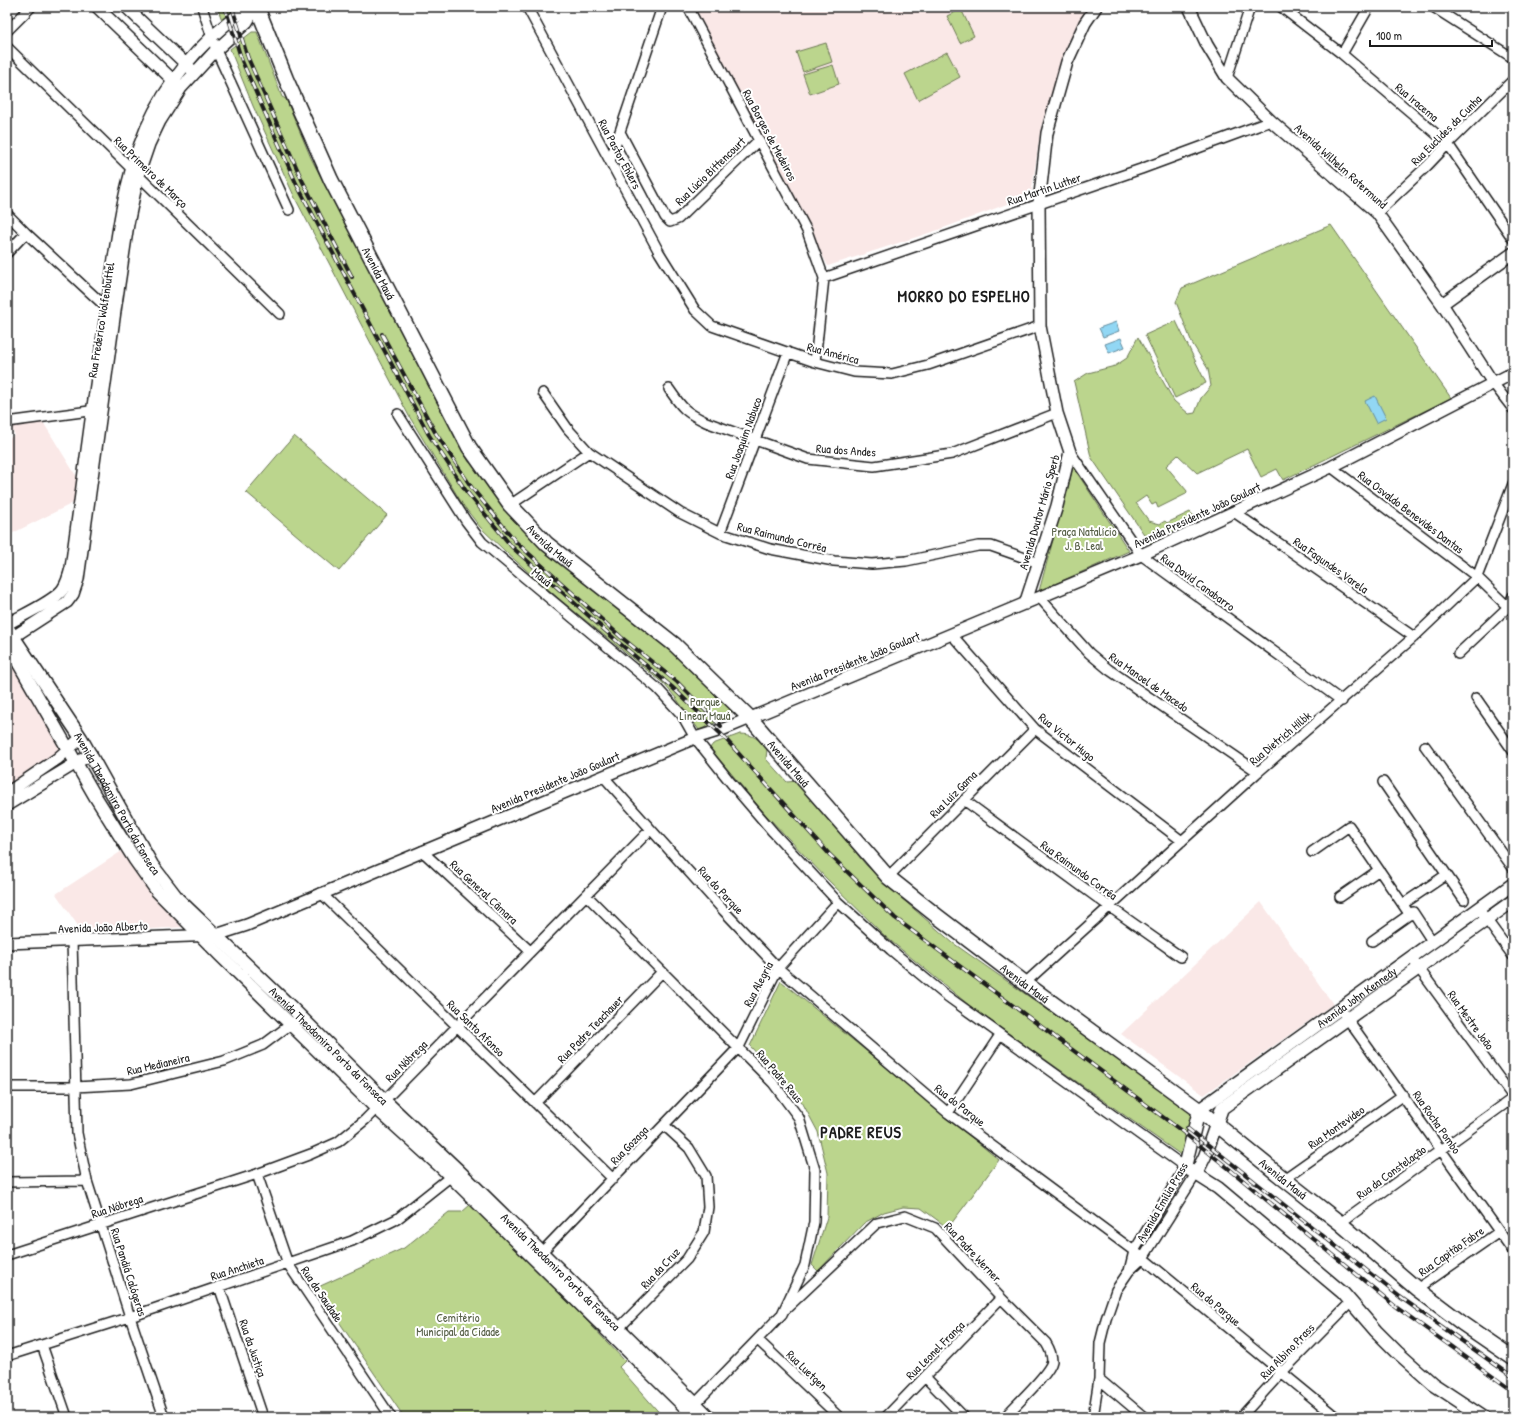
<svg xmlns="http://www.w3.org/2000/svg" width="1520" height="1424" font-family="'Patrick Hand',sans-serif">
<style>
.built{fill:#fae8e7}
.green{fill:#bbd58d;stroke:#6c7854}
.water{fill:#92d7f4;stroke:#638c9e}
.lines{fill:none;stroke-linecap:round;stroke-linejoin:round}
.minor-casing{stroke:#1c1c1c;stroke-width:12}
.tertiary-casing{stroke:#1c1c1c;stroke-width:14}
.secondary-casing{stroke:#1c1c1c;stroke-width:15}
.primary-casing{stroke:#1c1c1c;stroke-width:17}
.minor{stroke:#fff;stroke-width:9}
.tertiary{stroke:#fff;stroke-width:11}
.secondary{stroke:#fff;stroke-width:12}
.primary{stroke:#fff;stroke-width:14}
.rail-casing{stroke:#1c1c1c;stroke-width:4}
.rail{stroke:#fff;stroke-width:2.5;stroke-dasharray:8;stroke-linecap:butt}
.labels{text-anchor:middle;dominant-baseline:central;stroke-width:4;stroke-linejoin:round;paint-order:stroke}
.street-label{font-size:12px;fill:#1c1c1c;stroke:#fff}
.park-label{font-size:12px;fill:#545d44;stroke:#fff}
.district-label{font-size:16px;font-weight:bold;letter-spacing:1px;fill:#1c1c1c;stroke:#fff}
</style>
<rect width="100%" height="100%" fill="#fff"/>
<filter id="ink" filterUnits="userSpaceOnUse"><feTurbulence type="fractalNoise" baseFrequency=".025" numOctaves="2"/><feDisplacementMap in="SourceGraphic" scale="8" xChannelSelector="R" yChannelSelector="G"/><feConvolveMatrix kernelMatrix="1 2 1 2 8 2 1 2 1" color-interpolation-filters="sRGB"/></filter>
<g filter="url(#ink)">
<path class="built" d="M692 7H1091L1069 40 1041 127 1031 195 938 230 828 266Z
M43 422 80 482 77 501 7 536V440L15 435 10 427Z
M7 648 61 743 54 758 7 787Z
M125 849 185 927 83 933 56 894Z
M1261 902 1333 1004 1204 1095 1121 1034Z"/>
<path class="green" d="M217 7H237L222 20Z
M961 9 974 36 960 43 947 16Z
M252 32H257L282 97 286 99 311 158 431 389 453 428V433L469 462 475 464 534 538 576 577 671 650 731 709V716L699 730 676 698 664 684 558 598 507 553 480 527 463 505 409 416 295 198 253 106 230 49Z
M826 43 832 62 803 72 796 52Z
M947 52 960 77 918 100 905 74Z
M833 65 839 84 810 94 803 74Z
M1331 225 1451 398 1283 480 1277 469 1261 477 1247 449 1197 473 1178 455 1166 466 1187 491 1186 494 1158 508 1156 503 1152 505 1146 496 1136 503 1149 521 1160 524 1165 521 1167 523 1190 512 1195 517 1194 521 1150 543 1091 457 1074 382 1088 373 1115 366 1127 358 1138 337 1174 401 1189 414 1195 413 1201 398 1211 386 1208 369 1192 343 1176 302 1182 288Z
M1176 321 1206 383 1175 398 1145 335Z
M294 436 387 515 339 571 246 492Z
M1073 467 1129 551 1039 591Z
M740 734C753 734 759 739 767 749L766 759 787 782 798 781 866 865 899 896 953 943 1191 1111 1194 1116 1185 1153 1181 1155 975 1010 886 937 826 878 765 814 710 748 713 744Z
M781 981 999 1160 948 1228 921 1208 903 1207 884 1212 864 1223 818 1271 812 1265 827 1217 828 1173 818 1132 802 1102 750 1046Z
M470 1205 535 1266 625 1361 619 1367 663 1417H404L316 1288 404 1248 449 1212H462Z"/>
<path class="water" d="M1116 322 1119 331 1103 337 1099 328Z
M1121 338 1125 347 1109 353 1105 344Z
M1375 396 1386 418 1376 423 1365 401Z"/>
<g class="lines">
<defs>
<path id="minor" d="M202 7 216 50 289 210
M527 7 659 252 695 310 712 326 815 362 854 372 892 374 928 365 1040 326
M688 7 807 231 824 278 815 362
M1281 7 1342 54 1448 144 1513 239
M1433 7 1513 58
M7 31 31 7
M7 47 280 314
M1342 54 1369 7
M1227 78 1250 7
M620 132 665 217 670 222 678 219 759 140
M610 161 662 7
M1377 213 1427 166 1448 144 1513 80
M7 214 26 233 107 308 112 310
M7 253 26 233
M824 278 1141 169 1271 121
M1493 383 1513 409
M669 389C682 408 685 412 706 422L808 459 874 466 952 454 1057 413
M543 393 568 429 589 452 680 513 720 533 770 549 834 561 872 564 906 561 978 546H991L1039 563
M398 414 466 521 482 542 657 688 682 715 695 738 731 783 773 832 838 902 891 950 944 994 1185 1167 1134 1251 1129 1271
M7 422 97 410
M1070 452 1141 555 1342 701
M1331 467 1477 577 1508 607
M510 505 589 452
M1234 512 1414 637
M720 533 788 352
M1040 598 1089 653 1108 669 1258 772
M952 635 1035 729 1182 841
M1458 654 1508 607 1513 596
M1476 698 1513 751
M1425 746 1513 868
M603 776 724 911 778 968 948 1113 1138 1254 1336 1417
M1383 782 1464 900
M964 800 1110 907 1181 957
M422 851 530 951
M1312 852 1349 826 1410 915
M888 877 1035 729
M321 893 613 1179
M586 895 773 1083 799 1118 815 1170 814 1222 805 1265 782 1314 691 1408
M1340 897 1379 870
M1403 904 1446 875
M1478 908 1513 956
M72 940 77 1133 87 1181 130 1317 164 1417
M1372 941 1413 912 1432 941
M1415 963 1513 1097
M1025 983 1258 772 1414 637 1477 577 1513 484
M1344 1014 1513 1251
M7 1087H75L131 1084 224 1061 263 1045 295 1021
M535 1103 662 972
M948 1113 1000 1035
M257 1174 288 1264 391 1417
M1284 1179 1403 1095
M7 1182 87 1181
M1340 1223 1513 1098
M7 1255 257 1174 311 1154 338 1142 365 1120 650 830
M537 1257 739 1047 778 968 838 902
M219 1286 263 1417
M1417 1289 1499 1232
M786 1309 877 1223 905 1216 935 1228 1001 1298 1046 1343C1049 1348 1052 1355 1052 1361 1050 1374 1014 1406 1005 1417
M615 1332 687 1259 704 1232 708 1207 706 1176 689 1148 665 1126
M758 1340 839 1417
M42 1345 67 1417
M7 1356 130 1317 352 1241 397 1219 455 1173
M925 1377 964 1417
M1099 1379 1144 1417
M886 1417 1001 1298
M1093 1417 1099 1379 1100 1343 1106 1319 1116 1290 1129 1271 1143 1258 1196 1174
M1241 1417 1281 1373 1351 1302"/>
<path id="tertiary" d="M97 7 179 86
M126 7 191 69
M1189 7 1207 45 1227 78 1271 121 1377 213 1442 304 1493 383
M1442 304 1513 253
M1025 604 1057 506 1070 452 1057 413 1040 326 1039 203 1047 133 1067 62 1085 23 1096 7
M7 624C21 616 55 601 63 589 67 583 69 576 71 568 83 479 95 389 108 300 116 248 121 193 140 144 156 99 186 58 223 27 233 19 241 11 253 7
M7 641 67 602 73 594 78 579 115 311 128 224 138 176 149 144 160 121 181 88 216 50 247 22 256 7
M7 793 57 759 81 738
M7 805 91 754
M7 943 216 935 247 925 695 738 724 729 1141 555 1331 467 1513 373"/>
<g id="secondary">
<path id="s1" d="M7 627 81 738 152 865 178 899 290 1006 384 1100 458 1170 709 1417"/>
<path d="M7 643 95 796 135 860 157 891 220 955 376 1108 441 1167 695 1417"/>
<path d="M1196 1174 1205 1156 1222 1108 1513 901"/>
<path id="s2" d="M1483 1417 1433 1384 1397 1352 1376 1331 1343 1293 1218 1188 1185 1167 1199 1110 1513 884"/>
</g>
<g id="primary">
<path id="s3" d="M257 7 286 79 331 180 469 447 510 505 547 544 675 645 750 718 888 877 937 916 1025 983 1199 1110 1284 1179 1340 1223 1417 1289 1462 1323 1513 1358"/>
</g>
</defs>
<use href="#minor" class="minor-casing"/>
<use href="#tertiary" class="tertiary-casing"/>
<use href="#secondary" class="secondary-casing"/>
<use href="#primary" class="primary-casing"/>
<use href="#minor" class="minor"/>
<use href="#tertiary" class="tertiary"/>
<use href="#secondary" class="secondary"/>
<use href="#primary" class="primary"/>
<defs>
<path id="rail" d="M225 7 242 61 296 183 429 435 466 491 512 547 618 642 672 687 722 735 830 855 895 918 1179 1129 1228 1168 1396 1307 1513 1391
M232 7 248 58 302 180 352 277
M382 334 435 432 472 488 516 542 621 637 677 682 721 726
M1187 1128 1400 1297 1513 1377"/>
</defs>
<use href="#rail" class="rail-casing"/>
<use href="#rail" class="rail"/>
</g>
</g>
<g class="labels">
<g class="street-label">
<text transform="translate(1417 102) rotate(40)">Rua Iracema</text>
<text transform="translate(1446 130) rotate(-45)">Rua Euclides da Cunha</text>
<text transform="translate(770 135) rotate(62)">Rua Borges de Medeiros</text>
<text transform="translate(620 154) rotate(62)">Rua Pastor Ehlers</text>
<text transform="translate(1341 166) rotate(42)">Avenida Wilhelm Rotermund</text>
<text transform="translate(710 171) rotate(-44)">Rua Lúcio Bittencourt</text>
<text transform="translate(151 172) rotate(44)">Rua Primeiro de Março</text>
<text transform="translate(1044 189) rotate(-19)">Rua Martin Luther</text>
<text stroke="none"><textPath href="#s3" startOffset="293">Avenida Mauá</textPath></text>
<text transform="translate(101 320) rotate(-81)">Rua Frederico Wolfenbuttel</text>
<text transform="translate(833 353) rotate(15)">Rua América</text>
<text transform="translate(743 438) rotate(-70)">Rua Joaquim Nabuco</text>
<text transform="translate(846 450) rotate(4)">Rua dos Andes</text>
<text transform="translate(1039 512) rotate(-74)">Avenida Doutor Mário Sperb</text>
<text transform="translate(1411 512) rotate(37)">Rua Osvaldo Benevides Dantas</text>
<text transform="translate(1197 515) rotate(-25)">Avenida Presidente João Goulart</text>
<text transform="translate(782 537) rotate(14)">Rua Raimundo Corrêa</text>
<text stroke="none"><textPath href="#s3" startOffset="617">Avenida Mauá</textPath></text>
<text transform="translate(1331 565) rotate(35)">Rua Fagundes Varela</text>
<text transform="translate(542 577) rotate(39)">Mauá</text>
<text transform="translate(1198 582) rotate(36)">Rua David Canabarro</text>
<text transform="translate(855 661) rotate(-22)">Avenida Presidente João Goulart</text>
<text transform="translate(1149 682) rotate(35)">Rua Manoel de Macedo</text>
<text transform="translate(1067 737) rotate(39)">Rua Victor Hugo</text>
<text transform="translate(1280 738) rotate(-40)">Rua Dietrich Hilbk</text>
<text stroke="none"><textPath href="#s3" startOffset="941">Avenida Mauá</textPath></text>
<text transform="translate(555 782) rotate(-23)">Avenida Presidente João Goulart</text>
<text transform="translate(953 794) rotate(-45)">Rua Luiz Gama</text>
<text stroke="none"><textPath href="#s1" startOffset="208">Avenida Theodomiro Porto da Fonseca</textPath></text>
<text transform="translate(1079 870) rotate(36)">Rua Raimundo Corrêa</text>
<text transform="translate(721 890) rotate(47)">Rua do Parque</text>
<text transform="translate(484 892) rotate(43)">Rua General Câmara</text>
<text transform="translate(103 927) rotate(-2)">Avenida João Alberto</text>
<text stroke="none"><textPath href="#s3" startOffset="1265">Avenida Mauá</textPath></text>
<text transform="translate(758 984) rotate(-62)">Rua Alegria</text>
<text stroke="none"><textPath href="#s2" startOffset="643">Avenida John Kennedy</textPath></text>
<text transform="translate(1471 1020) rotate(54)">Rua Mestre João</text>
<text transform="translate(476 1028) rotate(44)">Rua Santo Afonso</text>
<text transform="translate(590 1029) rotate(-46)">Rua Padre Teachauer</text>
<text stroke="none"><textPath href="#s1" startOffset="532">Avenida Theodomiro Porto da Fonseca</textPath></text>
<text transform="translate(406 1061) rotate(-45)">Rua Nóbrega</text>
<text transform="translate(158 1064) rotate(-13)">Rua Medianeira</text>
<text transform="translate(780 1076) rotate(50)">Rua Padre Reus</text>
<text transform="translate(960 1105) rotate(38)">Rua do Parque</text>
<text transform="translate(1437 1122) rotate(55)">Rua Rocha Pombo</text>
<text transform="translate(1336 1127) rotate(-35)">Rua Montevideo</text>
<text transform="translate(629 1145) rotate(-46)">Rua Gozaga</text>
<text transform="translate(1391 1172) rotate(-36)">Rua da Constelação</text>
<text stroke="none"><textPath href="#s3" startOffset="1589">Avenida Mauá</textPath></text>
<text transform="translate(1162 1202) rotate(-60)">Avenida Emília Prass</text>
<text transform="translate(117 1206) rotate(-18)">Rua Nóbrega</text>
<text transform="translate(1451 1251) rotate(-35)">Rua Capitão Fabre</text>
<text transform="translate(973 1252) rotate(47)">Rua Padre Werner</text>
<text transform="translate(237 1268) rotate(-18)">Rua Anchieta</text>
<text transform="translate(660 1268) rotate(-47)">Rua da Cruz</text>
<text stroke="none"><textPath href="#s1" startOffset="856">Avenida Theodomiro Porto da Fonseca</textPath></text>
<text transform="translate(129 1272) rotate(72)">Rua Pandiá Calógeras</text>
<text transform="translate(322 1294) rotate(56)">Rua da Saudade</text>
<text transform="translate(1216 1304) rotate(40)">Rua do Parque</text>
<text transform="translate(253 1348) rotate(71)">Rua da Justiça</text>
<text transform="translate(935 1350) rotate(-45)">Rua Leonel França</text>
<text transform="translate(1287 1351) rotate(-46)">Rua Albino Prass</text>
<text transform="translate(807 1370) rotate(44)">Rua Luetgen</text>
</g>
<g class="park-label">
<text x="1084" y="531">Praça Natalício<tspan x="1084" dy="14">J. B. Leal</tspan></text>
<text x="705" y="701">Parque<tspan x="705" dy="14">Linear Mauá</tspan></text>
<text x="458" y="1317">Cemitério<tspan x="458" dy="14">Municipal da Cidade</tspan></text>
</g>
<g class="district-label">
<text x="964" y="296">MORRO DO ESPELHO</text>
<text x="861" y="1132">PADRE REUS</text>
</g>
</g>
<rect width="1520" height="1424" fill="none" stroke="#fff" stroke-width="24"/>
<rect x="12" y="12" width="1496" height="1400" fill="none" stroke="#1c1c1c" stroke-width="1.5" filter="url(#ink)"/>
<path d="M1370 40v6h122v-6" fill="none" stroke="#1c1c1c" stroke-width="2"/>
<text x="1376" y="40" font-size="12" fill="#1c1c1c" stroke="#ffffff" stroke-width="3" paint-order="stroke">100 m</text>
</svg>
